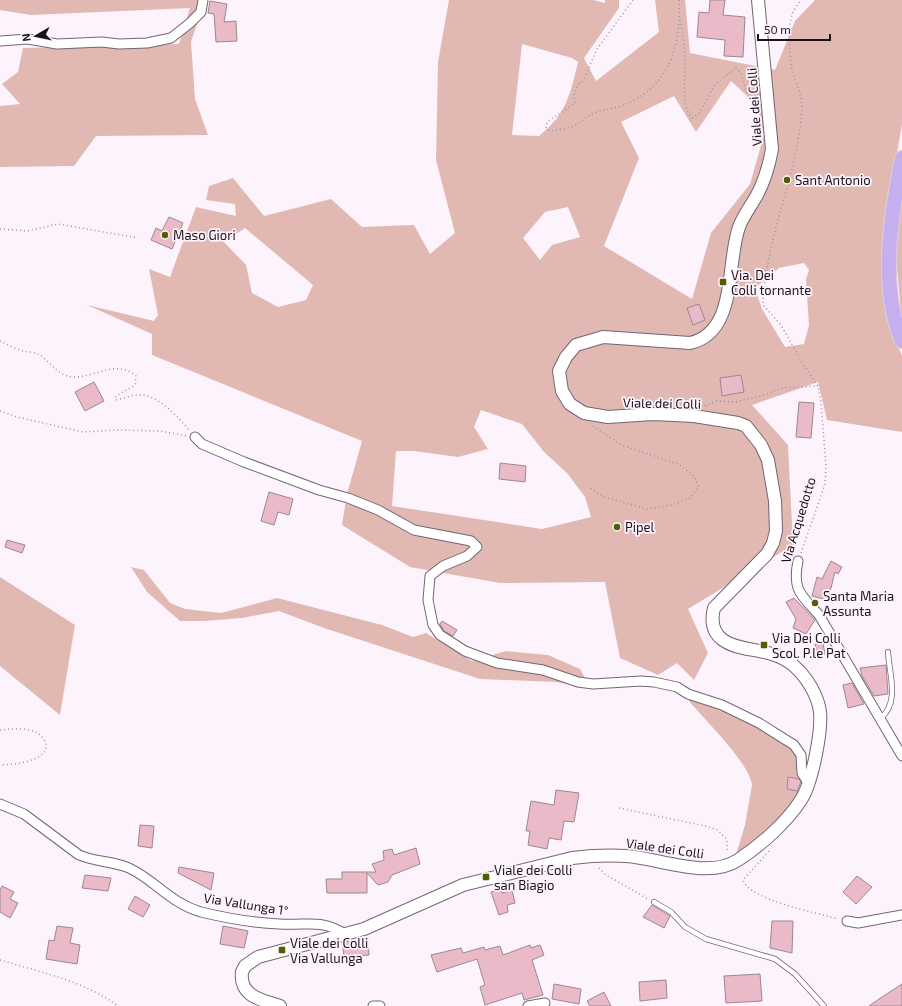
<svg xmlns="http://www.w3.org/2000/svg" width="902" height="1006" font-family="'Exo 2',sans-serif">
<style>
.green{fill:#e1b9b2;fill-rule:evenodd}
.building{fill:#eabac8;stroke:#9d878e}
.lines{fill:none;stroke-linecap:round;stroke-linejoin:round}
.lane-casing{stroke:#746573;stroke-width:6}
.street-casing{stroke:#746573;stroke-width:11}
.secondary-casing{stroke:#746573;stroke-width:14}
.primary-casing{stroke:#d6d5d6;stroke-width:16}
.path{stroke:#9c949c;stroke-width:1.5;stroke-dasharray:1 3;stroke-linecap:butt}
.lane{stroke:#fff;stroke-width:4.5}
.street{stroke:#fff;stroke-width:9}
.secondary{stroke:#fff;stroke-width:12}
.primary{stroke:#c5afef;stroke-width:14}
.poi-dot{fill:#4f5e00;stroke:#fdf3fd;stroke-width:1.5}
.labels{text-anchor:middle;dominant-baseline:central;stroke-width:3.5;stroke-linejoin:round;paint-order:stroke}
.street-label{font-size:13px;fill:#1a141a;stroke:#fdf3fd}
.poi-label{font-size:13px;fill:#1a141a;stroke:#fdf3fd;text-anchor:start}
</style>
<rect width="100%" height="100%" fill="#fdf3fd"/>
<path class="green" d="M0 0H205L191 42 195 99 208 135 96 136 74 166 0 167V106L20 104 2 84 18 72 23 48 179 44 190 8 31 15 0 10Z
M449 0H593L605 3V0H619V8L584 58 596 81 659 32 655 0H685L690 53 775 70 795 21 815 0H902V124L884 231 892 329 902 356V432L827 420 818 382 752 405 788 445 793 545 688 609 708 653 694 680 677 663 658 675 620 658 605 582 500 583 410 567 342 525 347 494 362 441 152 355V334L87 305 154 321 158 315 149 269 170 277 196 207 236 216 235 204 206 200 209 186 233 178 264 216 331 199 362 227 414 225 430 254 455 233 436 160 438 62ZM522 44 572 58 578 62C570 95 567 113 539 136L512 135ZM731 81 757 105 764 135 750 184 711 233 692 299 604 246 639 158 621 122 674 96 696 132ZM568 207 580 237 552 245 540 260 523 238 545 212ZM245 228 313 285 306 300 278 307 252 293 246 265 224 242ZM804 263 809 270 806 279 809 325 804 344 785 347 762 309 755 288 779 268ZM481 410 522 424 544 452 567 473 585 497 591 517 542 529 392 506 396 451H414L458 457 488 449 474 427Z
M902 190V324L895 245Z
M131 567 144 570 170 603 185 609 221 613 277 598 382 625 413 637 426 633 472 661 506 651 548 655 580 669 590 687 555 682 480 679 324 628 279 611 242 618 204 621H180L147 592Z
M0 577 75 625 60 715 0 666Z
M693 698 723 708 796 748 799 766V779L788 778 787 789 799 791 783 816 736 855 745 825 752 785C750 764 704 719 689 701V699Z"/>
<path class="building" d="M710 0H725L723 15 745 17 743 57 724 56 725 40 697 37 699 12 709 13Z
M210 1 227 4 224 22 236 21 237 41 216 42 214 14 208 13Z
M169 217 183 223 172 249 151 240 156 228 162 231Z
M699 304 705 320 693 325 687 308Z
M741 375 744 392 722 396 720 378Z
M94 382 104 401 85 411 75 392Z
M799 402 814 403 811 438 796 437Z
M500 463 526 466 525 482 499 479Z
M269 492 293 499 289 515 278 512 274 525 261 521Z
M7 540 25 545 22 553 5 547Z
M831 561 842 567 838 574 835 572 828 600 812 596 817 577 822 579Z
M794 598 815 620 806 634 793 628 796 619 786 602Z
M442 621 457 630 453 636 444 631 440 624Z
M823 643 825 654 817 655 815 644Z
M886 665 888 694 874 696 862 676 860 668Z
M852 683 864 704 848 708 843 685Z
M788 777 799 779 801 782 797 791 787 789Z
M556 790 579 793 574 822 564 821 561 840 549 838 547 849 528 845 530 831H526L531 801 554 805Z
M140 825 154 826 152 848 138 846Z
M416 848 420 864 392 875 388 882 378 885 367 873V893H327L326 879H342V872H376L372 864 384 860 383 851 392 849 394 855Z
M179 867 214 873 211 890 178 873Z
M85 875 111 878 108 891 82 888Z
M857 876 872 887 856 904 843 892Z
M2 886 14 892 10 899 18 903 10 918 0 912V890Z
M501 889 502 893 512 890 515 903 507 905 508 912 499 915 491 892Z
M135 896 150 905 143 917 128 909Z
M652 905 670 916 664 928 643 917Z
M772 921H793L792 953 770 948Z
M57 926 73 928 70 943 80 945 77 964 46 959 49 940 54 941Z
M223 926 248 931 244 948 220 944Z
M368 939 369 955 344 957 342 942Z
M530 945 531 948 540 945 544 955 532 960 543 995 524 1000 522 993 485 1005 480 987 485 985 477 959 437 972 431 955 461 948 463 953 484 947 485 950 500 946 503 955Z
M760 974 762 1001 726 1003 724 976Z
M666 980 667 998 640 1001 639 982Z
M554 984 581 989 579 1004 552 999Z
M902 984V1006H869L879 999Z
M604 992 611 1006H590L587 1001Z"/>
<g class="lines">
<defs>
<path id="lane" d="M881 718C900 702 889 673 888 652
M654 902 671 912 685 927 706 939 775 959 795 974 824 1006"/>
<path id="street" d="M0 41 28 39 57 44 102 42 119 44 147 43 171 38 190 23 201 12 203 0
M195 437 202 444 244 462 319 490 348 498 378 510 414 530 471 541 477 547 467 556 443 566 430 576 428 600 433 625 440 635 465 651 497 663 543 670 578 682 593 684 641 681 654 682 677 687 688 694 722 705 759 723 794 745 801 755 802 773 809 784
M798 561C792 590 801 595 819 615L902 756
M0 804 24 814 79 855C95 862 113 861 129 868 155 880 170 903 201 912 226 918 254 923 279 924 308 926 320 918 347 935
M847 921 858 923 902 915
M373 1006H380
M528 1006 545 1003"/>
<path id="secondary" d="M280 1006C261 1000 239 996 242 972L245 966 258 957 364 929 463 885 572 858C589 856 608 855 626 856 659 858 708 880 738 860 761 845 786 823 801 800 812 783 822 732 820 712 818 695 806 676 793 665 772 647 741 653 723 640 712 632 711 620 714 608L767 554 773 543 776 531 775 501 768 460 761 445 746 426 738 423 694 416 653 414 608 417 584 413 570 404 562 391 559 371 566 357 576 345 603 337 690 343C738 332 726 263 739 227 743 216 751 206 757 195 765 180 769 166 772 149L758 0"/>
<path id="primary" d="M902 158C891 215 879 286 902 341"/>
</defs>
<use href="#lane" class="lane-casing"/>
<use href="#street" class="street-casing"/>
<use href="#secondary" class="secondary-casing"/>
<use href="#primary" class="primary-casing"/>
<path class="path" d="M633 0 597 49 583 81 578 85 574 93 575 103 547 122 546 128 550 131C557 130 566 129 573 126 581 122 587 116 594 113 603 110 612 109 621 106 669 88 681 48 679 0
M680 20C683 32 684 45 685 57 686 74 680 106 692 118L699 114 715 84 736 68 741 73 749 100 754 98 755 92
M0 229 28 231 58 224 138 238
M0 341C7 344 15 349 23 351 27 352 34 352 38 354 50 360 56 376 74 377 97 377 116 359 136 376L135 385 116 396V400C123 399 133 394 141 395 158 395 179 418 189 430
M705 406 716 401 736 402 761 396 782 388 818 386
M0 411 17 417 83 432 116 430 160 431 187 436
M591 488 604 497 647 509 672 505 690 498 699 487 694 476 678 464 621 445 593 426
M801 553 825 484 826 467 821 403 818 386 803 364 781 325 763 305C765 239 797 177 802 111 803 97 797 86 793 73 789 63 788 25 792 15 793 10 798 5 801 0
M0 730C10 729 24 728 34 731 38 733 43 737 45 741 54 761 11 765 0 765
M619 808 705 826 718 830 727 840V853
M769 851 743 880C749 900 818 913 838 919
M599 868 606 875 648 899
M0 960C40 972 84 981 118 1006"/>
<use href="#lane" class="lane"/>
<use href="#street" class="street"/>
<use href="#secondary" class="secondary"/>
<use href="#primary" class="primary"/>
</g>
<g class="poi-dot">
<circle cx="787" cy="180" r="4"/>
<circle cx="165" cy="235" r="4"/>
<rect x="719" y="278" width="8" height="8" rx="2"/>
<circle cx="617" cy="527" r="4"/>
<circle cx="815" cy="603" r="4"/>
<rect x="760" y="641" width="8" height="8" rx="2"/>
<rect x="482" y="873" width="8" height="8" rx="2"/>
<rect x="278" y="946" width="8" height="8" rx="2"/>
</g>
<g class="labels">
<g class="street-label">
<text transform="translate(754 107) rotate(-94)">Viale dei Colli</text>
<text transform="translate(662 403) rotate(1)">Viale dei Colli</text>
<text transform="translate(798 520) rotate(-73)">Via Acquedotto</text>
<text transform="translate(665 848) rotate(8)">Viale dei Colli</text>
<text transform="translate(246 904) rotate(9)">Via Vallunga 1°</text>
</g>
<g class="poi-label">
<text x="795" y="180">Sant Antonio</text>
<text x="173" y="235">Maso Giori</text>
<text x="731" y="275">Via. Dei<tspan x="731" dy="15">Colli tornante</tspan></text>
<text x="625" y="527">Pipel</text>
<text x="823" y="596">Santa Maria<tspan x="823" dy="15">Assunta</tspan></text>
<text x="772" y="638">Via Dei Colli<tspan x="772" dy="15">Scol. P.le Pat</tspan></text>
<text x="494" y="870">Viale dei Colli<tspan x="494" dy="15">san Biagio</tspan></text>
<text x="290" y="943">Viale dei Colli<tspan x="290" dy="15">Via Vallunga</tspan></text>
</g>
</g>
<g transform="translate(36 36) rotate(261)" stroke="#fdf3fd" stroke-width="3" paint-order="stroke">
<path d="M0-3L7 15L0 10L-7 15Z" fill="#1a141a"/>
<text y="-6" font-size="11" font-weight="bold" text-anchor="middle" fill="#1a141a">N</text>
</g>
<path d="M758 34v6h72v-6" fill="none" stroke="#1a141a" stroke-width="2"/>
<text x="764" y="34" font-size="12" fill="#1a141a" stroke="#fdf3fd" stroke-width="3" paint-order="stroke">50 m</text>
</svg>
